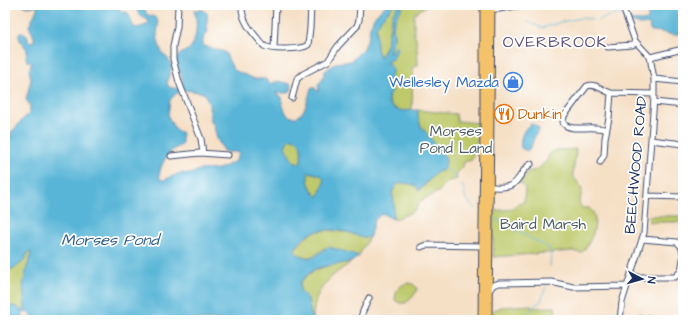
<svg xmlns="http://www.w3.org/2000/svg" width="688" height="325" font-family="'Architects Daughter',sans-serif">
<style>
.green{fill:#bdc96b;stroke:#6c7c64}
.water{fill:#59b5d7;stroke:#3a729a;fill-rule:evenodd}
.lines{fill:none;stroke-linecap:round;stroke-linejoin:round}
.stream{stroke:#59b5d7;stroke-width:1}
.minor-casing{stroke:#3c496d;stroke-width:7}
.highway-casing{stroke:#3c496d;stroke-width:9}
.minor{stroke:#fff;stroke-width:5}
.highway{stroke:#f3c26a;stroke-width:7}
.labels{text-anchor:middle;dominant-baseline:central;stroke-width:3.5;stroke-linejoin:round;paint-order:stroke}
.shop-label{font-size:15px;fill:#366cbe;stroke:#fff;text-anchor:end}
.food-label{font-size:15px;fill:#c56008;stroke:#fff;text-anchor:start}
.park-label{font-size:15px;fill:#4c5d62;stroke:#fff}
.street-label{font-size:15px;fill:#1b2f5e;stroke:#fff}
.neighbourhood-label{font-size:16px;letter-spacing:1px;fill:#62567c;stroke:#fff}
.water-label{font-size:16px;font-style:italic;fill:#315e88;stroke:#fff}
</style>
<rect width="100%" height="100%" fill="#fff"/>
<filter id="ink" filterUnits="userSpaceOnUse"><feTurbulence type="fractalNoise" baseFrequency=".025" numOctaves="2"/><feDisplacementMap in="SourceGraphic" scale="8" xChannelSelector="R" yChannelSelector="G"/><feConvolveMatrix kernelMatrix="1 2 1 2 8 2 1 2 1" color-interpolation-filters="sRGB"/></filter>
<filter id="wash" filterUnits="userSpaceOnUse"><feTurbulence type="fractalNoise" baseFrequency=".012" numOctaves="4" result="noise"/><feDisplacementMap in="SourceGraphic" scale="16" xChannelSelector="R" yChannelSelector="G"/><feGaussianBlur stdDeviation="0.9" result="paint"/><feColorMatrix in="noise" values="0 0 0 0 0 0 0 0 0 0 0 0 0 0 0 0 0 1.4 0 .05"/><feComposite in="paint" operator="in"/></filter>
<g filter="url(#wash)">
<rect width="100%" height="100%" fill="#f5dfc5"/>
<path class="green" d="M394 5H399L391 19 387 43 380 58 377 50 376 28 381 19Z
M404 5H427L414 14V35L416 37 418 62V66L413 67 412 110 408 111 398 110 390 104 388 95 392 82 390 79 392 72 390 65 386 63 393 58 398 48 396 46 392 51 388 53 394 37 393 27 395 19Z
M418 110 456 114 457 121 480 123C480 136 474 149 472 160L464 162 463 167 458 172 456 175 457 179 449 181 438 192 420 201 416 209 410 213 398 218 393 219 394 202 392 192 397 184C402 182 414 184 418 187L419 191 437 172 440 171 446 159 421 126 418 118Z
M290 139 299 140C302 148 301 155 301 163 291 163 288 154 285 147L287 142Z
M576 149 573 175C581 190 585 183 579 203L582 208H589C602 218 591 244 581 253L573 251 493 257V211L513 209 517 204 524 202 525 187 520 183 527 172 537 170 547 160 550 153 558 150Z
M309 172 320 175 324 178V183L318 197C312 192 305 179 309 172Z
M649 216H683V222H649Z
M327 230 351 233 361 237H368L370 236 358 257 356 255C346 252 335 249 324 248 314 257 306 262 295 251V249L312 232Z
M31 252V257L27 267 25 309 21 312 18 307 5 305V289L6 288 9 277 6 273 24 261 28 253Z
M353 261C328 278 314 288 313 320H312L308 299 300 291V283C310 270 325 266 340 263 344 262 349 262 353 261Z
M408 283 413 284 417 288C416 295 410 300 405 303H399L395 300C396 290 398 286 408 283Z
M531 305V308L555 307 556 320H493V310L497 309 501 307Z"/>
<path class="water" d="M23 5H118L121 12H127L129 14 133 26 137 28 149 24V21L139 15 135 5H145L144 8 147 15C151 15 155 16 157 20 160 25 157 29 157 35 158 39 159 46 161 50 163 56 170 58 171 65 173 72 161 87 173 88 177 89 179 88 182 87 185 77 175 67 177 59 179 52 187 52 191 47 196 39 197 27 196 19 196 15 194 13 194 10H203L207 13C208 17 207 18 207 21 206 25 208 28 208 32 204 36 201 41 204 46L225 52 232 67 236 71 255 79H266L269 84 279 81 290 84 292 87 290 92 288 93H275L282 97 283 106 287 115C304 125 308 98 311 88H315L317 91H319L318 84 322 80 325 71 336 63 351 61 364 48 369 36 370 27 374 17 386 5H394L381 19 376 28 377 50 380 58 387 43 393 13 399 5H404L395 19 393 27 394 37 389 53 392 51 396 45 398 48 393 58 386 63 392 67V72L390 79 392 82 390 88 393 91 388 95C387 115 406 110 418 110V118L421 126 445 157C447 161 446 167 442 171L437 172 418 191V187C414 184 402 182 397 184L392 192 394 202 393 219 383 214C372 218 373 226 370 236 364 241 357 235 350 233 335 229 315 227 303 239 300 243 295 246 295 251 299 256 309 260 316 256 321 253 323 249 329 247L357 255 358 257C352 265 328 264 318 268 311 271 304 277 300 283V291L306 296 308 299 312 320H36L26 311 22 314 25 320H5V305L18 307 21 311 25 309 23 285 26 271 31 254V252L28 253C25 260 21 265 14 268 10 270 8 270 5 274V137L11 138V132C18 127 21 119 28 115 31 109 31 105 26 100L31 79 29 70 32 62 27 61 26 58 27 50C24 44 18 41 19 34L22 32 27 36 29 42 34 41V37L29 26 37 9V6L27 7ZM184 90 200 92 205 94 209 104 210 119 214 126 217 139 224 151 227 152H239L236 161 219 169 199 170 190 174 180 173 164 180 160 179C157 171 166 155 173 150 175 148 179 146 182 145V134L174 128 168 116 170 100 177 93ZM290 139C304 139 302 153 301 163 290 164 290 154 285 147L287 142ZM309 172 320 175 323 178 324 183 318 197C312 192 305 180 309 172Z
M662 5H683V32C674 38 669 33 660 32 656 31 654 32 650 30L649 24 642 25 630 22V20L641 21 648 20V12L658 9Z
M532 124 538 127 539 130C532 137 534 146 527 151L521 148C519 140 523 127 532 124Z"/>
<g class="lines">
<path class="stream" d="M598 21 608 16 620 14 624 18
M528 22 542 28 561 22 581 18 592 19
M445 167 457 179
M462 184C464 188 463 190 464 194 465 198 474 209 477 211
M496 219 550 249 551 255 550 266
M522 320 535 305 541 301 546 286"/>
</g>
</g>
<g filter="url(#ink)">
<g class="lines">
<defs>
<path id="minor" d="M178 5 177 27 173 46V59L179 82 201 139 203 153
M242 5C241 22 254 34 264 46 271 50 301 50 308 45L310 28 311 5
M489 9H499L522 5
M608 47 632 45 637 43
M274 48 276 5
M650 57 683 49
M5 74V73
M654 79 683 82
M292 98 297 79 303 74 328 61 338 46 357 26 359 20 360 5
M654 102 683 105
M606 130C593 124 571 133 563 123L564 116 587 86C596 83 603 91 611 93L654 94
M651 140 683 144
M171 156 200 153 228 155
M600 162 604 155 605 138 609 118 611 93
M489 187C495 187 503 188 509 186 520 183 521 169 531 164
M647 196 683 197
M642 239 677 242 681 246 683 253
M421 247 426 245 482 246
M631 276 639 277H675L681 271 683 259
M489 291 493 285 499 283 551 282 573 287 627 286
M360 320 363 311 369 298
M620 320 622 302 644 233 654 98V79L650 57 635 41 622 5
M634 320 649 318"/>
<path id="highway" d="M482 320 484 129V5
M488 320 491 5"/>
</defs>
<use href="#minor" class="minor-casing"/>
<use href="#highway" class="highway-casing"/>
<use href="#minor" class="minor"/>
<use href="#highway" class="highway"/>
</g>
</g>
<defs>
<symbol id="shop-ring" viewBox="-11 -11 22 22"><circle r="9.5" fill="#fff" stroke="#3f7fe0" stroke-width="1.5"/><path d="M-5-2.5h2.3a2.7 3.5 0 0 1 5.4 0H5L5.5 6h-11ZM-1.5-2.5h3a1.5 2.3 0 0 0-3 0Z" fill="#3f7fe0"/></symbol>
<symbol id="restaurant-ring" viewBox="-11 -11 22 22"><circle r="9.5" fill="#fff" stroke="#e8710a" stroke-width="1.5"/><path d="M-5-6h1v4h1v-4h1v4h1v-4h1v5L-1.5 .5V6h-2V.5L-5-1ZM5-6V6H3V1.5H1.5Q1.5-4 5-6Z" fill="#e8710a"/></symbol>
</defs>
<g fill-rule="evenodd">
<use href="#shop-ring" x="502" y="71" width="22" height="22"/>
<use href="#restaurant-ring" x="493" y="103" width="22" height="22"/>
</g>
<g class="labels">
<g class="shop-label">
<text x="499" y="82">Wellesley Mazda</text>
</g>
<g class="food-label">
<text x="518" y="114">Dunkin'</text>
</g>
<g class="park-label">
<text x="456" y="131">Morses<tspan x="456" dy="17">Pond Land</tspan></text>
<text x="543" y="224">Baird Marsh</text>
</g>
<g class="street-label">
<text transform="translate(636 165) rotate(-85)">BEECHWOOD ROAD</text>
</g>
<g class="neighbourhood-label">
<text x="555" y="42">OVERBROOK</text>
</g>
<g class="water-label">
<text x="110" y="240">Morses Pond</text>
</g>
</g>
<rect width="688" height="325" fill="none" stroke="#fff" stroke-width="20"/>
<g transform="translate(642 279) rotate(96)" stroke="#ffffff" stroke-width="3" paint-order="stroke">
<path d="M0-3L7 15L0 10L-7 15Z" fill="#1b2f5e"/>
<text y="-6" font-size="11" font-weight="bold" text-anchor="middle" fill="#1b2f5e">N</text>
</g>
</svg>
